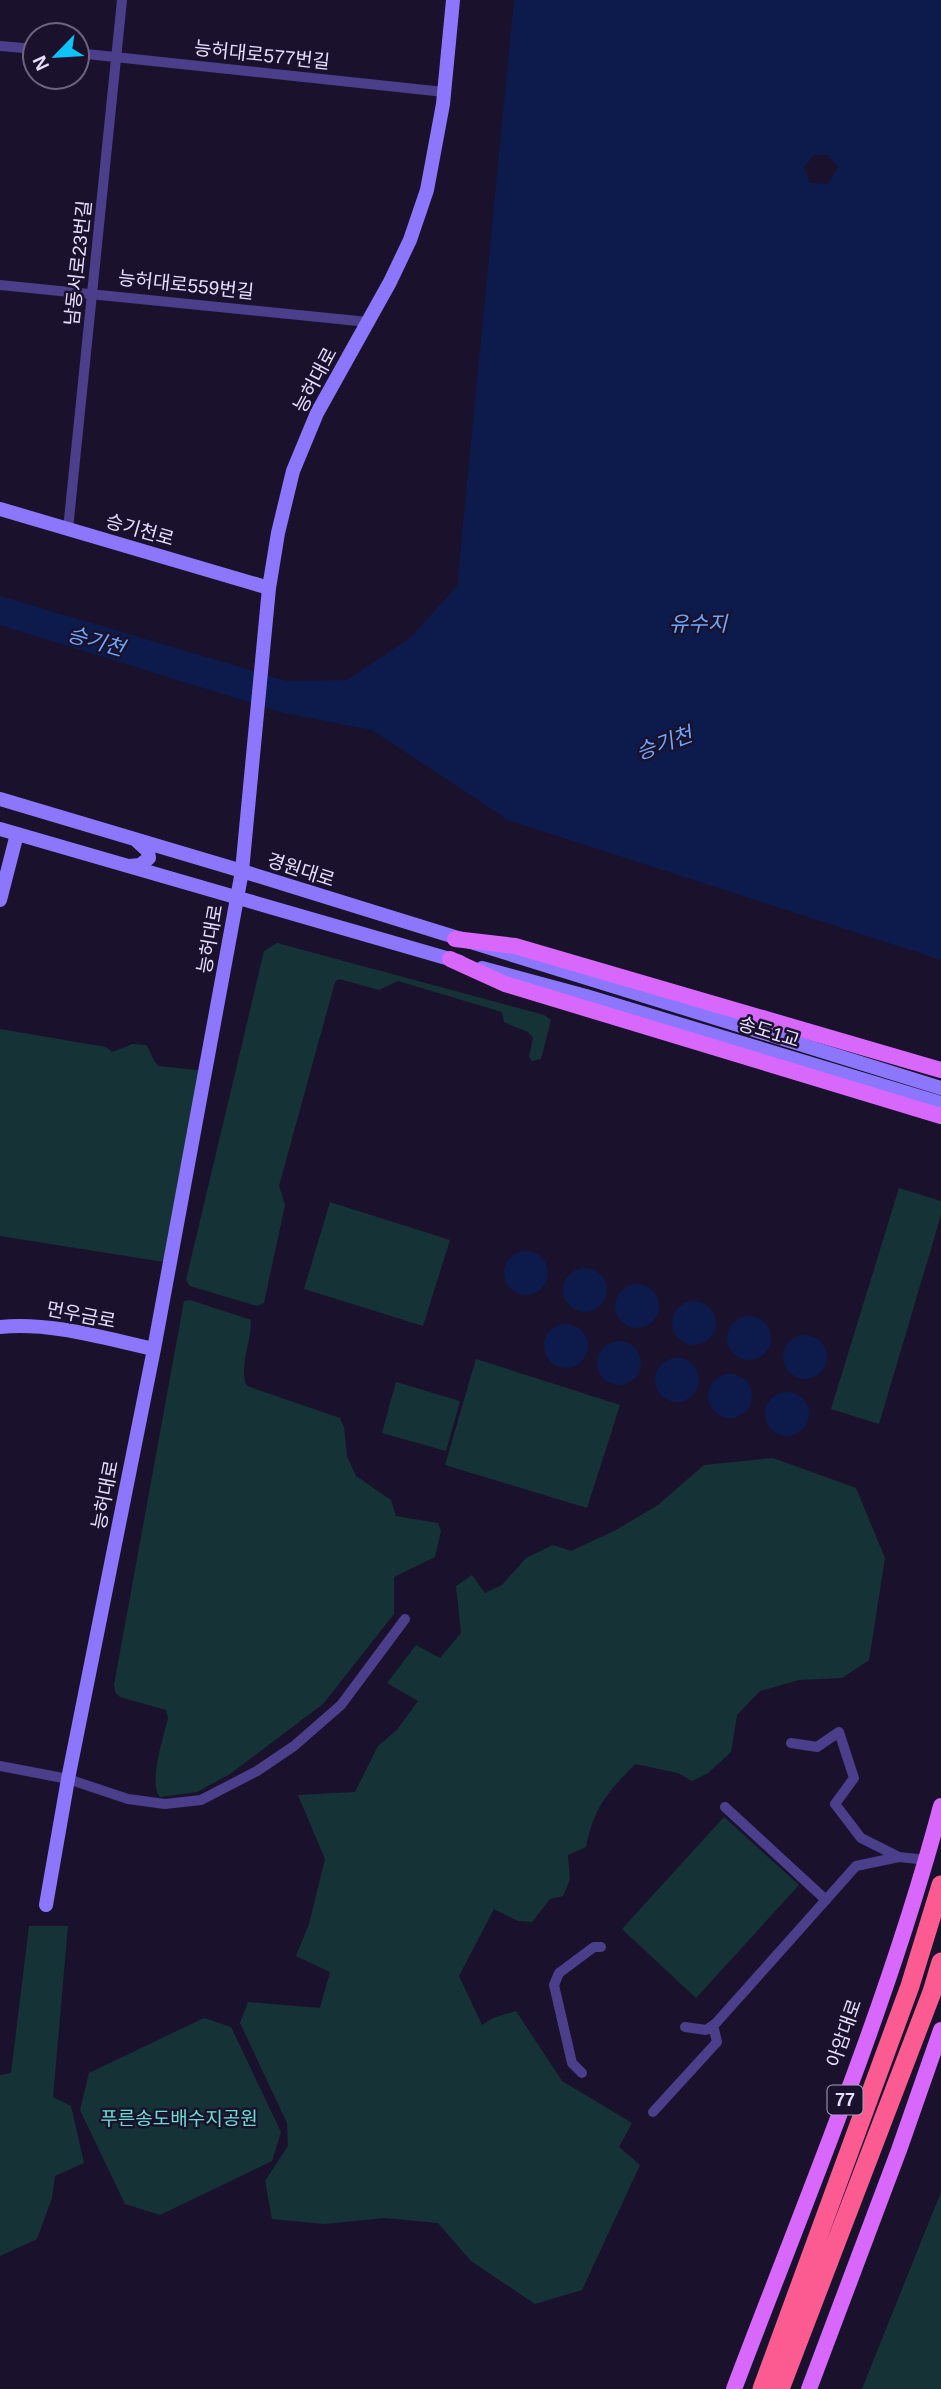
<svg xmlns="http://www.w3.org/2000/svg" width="941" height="2389" font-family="Arial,'Noto Sans KR',sans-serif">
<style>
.green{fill:#153336}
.water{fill:#0c1b4b;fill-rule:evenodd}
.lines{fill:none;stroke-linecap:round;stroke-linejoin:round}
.street{stroke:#4b3e8a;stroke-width:10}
.secondary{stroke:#8c77fc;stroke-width:14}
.primary{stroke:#d867fc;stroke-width:16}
.highway{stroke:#fc5b92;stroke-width:19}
.labels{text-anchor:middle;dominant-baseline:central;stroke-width:5;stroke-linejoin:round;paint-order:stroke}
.shield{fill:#1a122c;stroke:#a9a1bf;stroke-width:2}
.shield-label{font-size:18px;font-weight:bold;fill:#e6defe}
.street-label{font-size:19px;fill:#e6defe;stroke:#1a122c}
.park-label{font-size:19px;fill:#69dfd2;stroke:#1a122c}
.water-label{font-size:21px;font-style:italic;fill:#6ea7fc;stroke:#1a122c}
</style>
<rect width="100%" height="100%" fill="#1a122c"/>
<path class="green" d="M277 943 544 1015 551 1020 541 1059 532 1061 529 1057 533 1038 528 1032 504 1022 502 1012 398 981 379 990 339 979 335 982 279 1186 285 1205 264 1303 257 1306 190 1286 186 1280 264 951Z
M0 1029 106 1047 112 1052 133 1044 146 1045C152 1052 151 1060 159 1066L205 1071 170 1263 0 1236Z
M899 1188 941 1201V1215L879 1424 831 1409Z
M330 1202 450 1240 423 1326 304 1289Z
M190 1300 251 1320C252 1339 238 1370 247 1386L340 1418 344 1427 347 1456 356 1476 391 1500 396 1516 438 1523 441 1531 435 1557 394 1577V1614L323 1704 230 1774 197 1792 160 1797C148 1783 164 1736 168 1718L166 1710 120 1697 115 1692 114 1685 184 1301Z
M476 1359 620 1405 587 1508 445 1465Z
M396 1382 460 1401 446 1451 382 1433Z
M773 1458 856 1488 885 1558 869 1660 842 1678 799 1680 760 1691 737 1715 731 1752 708 1773 692 1781 678 1773 635 1764C607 1793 594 1807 586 1847L568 1855 570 1879 563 1896 550 1899 532 1922 518 1921 494 1909 459 1976 482 2025 493 2018 516 2011 562 2081 632 2123 619 2147 640 2165 582 2290 535 2304 471 2261 438 2223 385 2218 324 2224 272 2219 265 2181 288 2146 287 2123 240 2023 248 2002 320 2008 330 1972 296 1956 309 1924 325 1859 298 1795 355 1792 378 1746 397 1730 418 1701 387 1683 416 1645 440 1658 461 1633 456 1586 472 1575 485 1593 502 1585 526 1558 553 1545 571 1551 616 1530 658 1505 704 1465Z
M724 1817 799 1885 696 1998 622 1929Z
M29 1926H68L53 2097 71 2106 84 2163 55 2176 52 2198 37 2239 0 2256V2075L11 2073Z
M204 2018 231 2027 281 2132 272 2161 160 2215 125 2204 80 2110 89 2073Z
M941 2192V2389H862Z"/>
<path class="water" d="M514 0H941V960L508 820 372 730 284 713 0 625V596L287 681 347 680 410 638 457 586ZM814 155H828L838 167 828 184 810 183 804 167Z
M504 1273a22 22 0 1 1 44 0a22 22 0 1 1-44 0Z
M563 1290a22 22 0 1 1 44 0a22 22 0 1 1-44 0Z
M615 1306a22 22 0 1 1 44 0a22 22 0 1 1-44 0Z
M672 1323a22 22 0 1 1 44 0a22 22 0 1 1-44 0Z
M727 1338a22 22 0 1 1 44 0a22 22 0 1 1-44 0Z
M544 1346a22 22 0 1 1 44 0a22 22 0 1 1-44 0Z
M783 1357a22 22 0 1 1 44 0a22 22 0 1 1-44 0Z
M597 1363a22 22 0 1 1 44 0a22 22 0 1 1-44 0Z
M655 1380a22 22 0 1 1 44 0a22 22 0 1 1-44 0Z
M708 1396a22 22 0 1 1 44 0a22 22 0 1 1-44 0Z
M765 1414a22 22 0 1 1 44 0a22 22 0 1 1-44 0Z"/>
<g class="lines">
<path class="street" d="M0 46 35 49
M77 53 444 92
M0 285 368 322
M68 529 122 0
M791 1743 817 1747 839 1732 854 1778 835 1804 861 1838 899 1857 927 1860
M0 1766 68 1779 128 1799 165 1804 201 1800 257 1771 294 1746 341 1705 405 1619
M725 1807 826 1900
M685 2027 706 2030 716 2023 856 1866 899 1857
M582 2073 572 2063 554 1985 559 1973 594 1947H601
M653 2112 717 2042 713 2025"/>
<path class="secondary" d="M0 509 269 588
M0 799 242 871 941 1088
M0 829 460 962
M129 866 140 865 149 858 148 851 136 840
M0 900 17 834
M482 968 586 996 941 1103
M0 1327C52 1322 103 1338 154 1349
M46 1905 68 1779 154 1349 242 871 269 588 278 533 293 471 317 413 390 282 410 240 427 190 443 104 453 0"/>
<path class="primary" d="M455 939 515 946 941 1070
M450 959 505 984 941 1116
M734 2389C807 2196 888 2005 941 1806
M809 2389 899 2150 941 2030"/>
<path class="highway" d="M762 2389 910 1986 941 1885
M780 2389 932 1992 941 1962"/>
</g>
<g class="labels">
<rect class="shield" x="827.5" y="2085.5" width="35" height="29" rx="5"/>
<g class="shield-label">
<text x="845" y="2100">77</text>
</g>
<g class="street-label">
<text transform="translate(262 55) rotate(6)">능허대로577번길</text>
<text transform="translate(78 263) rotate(-84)">남동서로23번길</text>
<text transform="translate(186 285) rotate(6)">능허대로559번길</text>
<text transform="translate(315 380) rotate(-62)">능허대로</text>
<text transform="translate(140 530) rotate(16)">승기천로</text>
<text transform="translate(301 870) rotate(18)">경원대로</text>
<text transform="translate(210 939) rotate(-80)">능허대로</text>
<text transform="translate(769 1032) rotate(17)">송도1교</text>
<text transform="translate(81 1315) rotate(11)">먼우금로</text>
<text transform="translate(105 1495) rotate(-79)">능허대로</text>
<text transform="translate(844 2033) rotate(-71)">아암대로</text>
</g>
<g class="park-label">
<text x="179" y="2118">푸른송도배수지공원</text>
</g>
<g class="water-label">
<text x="698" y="623">유수지</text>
<text transform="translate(96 641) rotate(16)">승기천</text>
<text transform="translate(664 743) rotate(-20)">승기천</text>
</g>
</g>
<g transform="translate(56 56) rotate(245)"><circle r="33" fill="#1a122c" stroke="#6c6480" stroke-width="2"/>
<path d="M0-5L12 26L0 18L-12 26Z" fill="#0ec3fa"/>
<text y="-10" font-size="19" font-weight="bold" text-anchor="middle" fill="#e6defe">N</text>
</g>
</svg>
